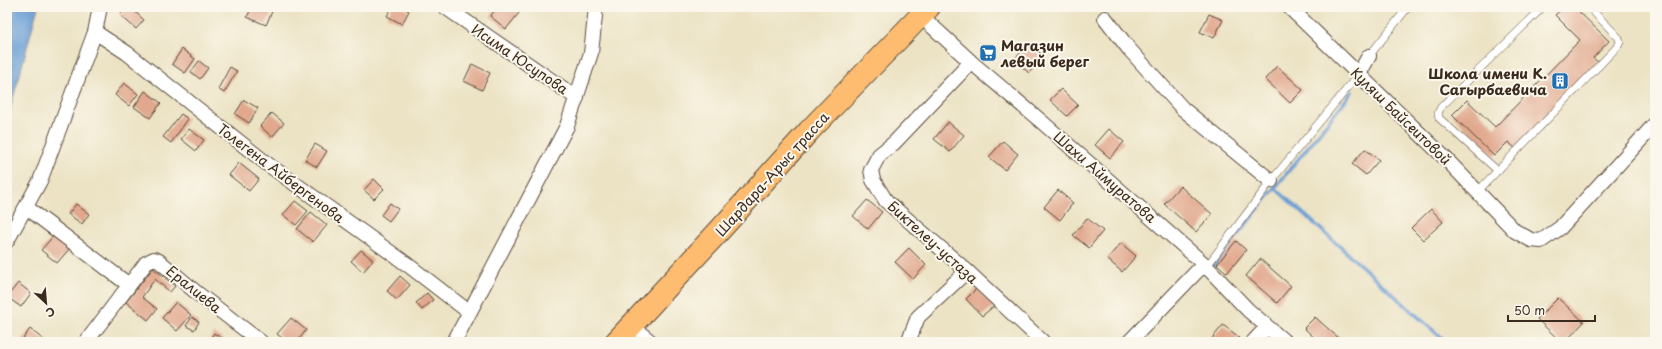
<svg xmlns="http://www.w3.org/2000/svg" width="1662" height="349" font-family="'Playpen Sans',sans-serif">
<style>
.water{fill:#699dd5;stroke:#52647a}
.lines{fill:none;stroke-linecap:round;stroke-linejoin:round}
.stream{stroke:#699dd5;stroke-width:3.5}
.building{fill:#e1a88d}
.service-casing{stroke:#564637;stroke-width:8}
.minor-casing{stroke:#564637;stroke-width:16}
.primary-casing{stroke:#564637;stroke-width:24}
.service{stroke:#fff;stroke-width:7}
.minor{stroke:#fff;stroke-width:14}
.primary{stroke:#fdbc6f;stroke-width:22}
.labels{text-anchor:middle;dominant-baseline:central;stroke-width:4;stroke-linejoin:round;paint-order:stroke}
.poi-label{font-size:14px;font-weight:bold;fill:#3b2a1e;stroke:#fbf7ec;text-anchor:start}
.street-label{font-size:14px;fill:#3b2a1e;stroke:#fbf7ec}
</style>
<rect width="100%" height="100%" fill="#fbf7ec"/>
<filter id="ink" filterUnits="userSpaceOnUse"><feTurbulence type="fractalNoise" baseFrequency=".025" numOctaves="2"/><feDisplacementMap in="SourceGraphic" scale="8" xChannelSelector="R" yChannelSelector="G"/><feConvolveMatrix kernelMatrix="1 2 1 2 8 2 1 2 1" color-interpolation-filters="sRGB"/></filter>
<filter id="wash" filterUnits="userSpaceOnUse"><feTurbulence type="fractalNoise" baseFrequency=".012" numOctaves="4" result="noise"/><feDisplacementMap in="SourceGraphic" scale="16" xChannelSelector="R" yChannelSelector="G"/><feGaussianBlur stdDeviation="0.9" result="paint"/><feColorMatrix in="noise" values="0 0 0 0 0 0 0 0 0 0 0 0 0 0 0 0 0 1.4 0 .05"/><feComposite in="paint" operator="in"/></filter>
<g filter="url(#wash)">
<rect width="100%" height="100%" fill="#ece3c4"/>
<path class="water" d="M7 7H38L7 121Z"/>
<g class="lines">
<path class="stream" d="M1352 92 1275 188 1446 342
M1212 267 1275 188"/>
</g>
<g id="blocks">
<path class="building" d="M127 7H130L144 20 136 29 120 15Z
M252 7H274L266 25 247 17Z
M392 7H402L409 11 402 24 387 16Z
M498 7H512L519 13 506 29 490 16Z
M1564 7H1574L1609 41 1593 58 1599 63 1515 148 1508 142 1494 156 1452 115 1467 100 1495 127 1580 40 1555 15Z
M1209 14 1223 20 1214 38 1200 32Z
M1028 44 1043 57 1029 73 1014 60Z
M182 49 195 59 185 73 172 64Z
M199 61 208 68 200 79 191 72Z
M472 64 490 73 482 90 464 81Z
M1277 66 1303 90 1290 103 1265 79Z
M230 67 237 71 224 93 218 89Z
M124 83 138 94 129 106 115 95Z
M1061 89 1078 105 1067 116 1050 100Z
M145 91 161 103 150 118 134 107Z
M244 100 258 108 249 123 235 114Z
M272 113 284 123 272 137 260 126Z
M181 114 188 119 171 143 163 137Z
M948 122 964 135 950 152 934 139Z
M189 129 204 140 196 151 181 139Z
M1109 129 1124 142 1110 158 1095 145Z
M1003 141 1018 154 1005 170 989 157Z
M315 144 327 151 317 167 305 160Z
M1365 149 1379 160 1366 175 1352 164Z
M239 163 259 179 249 191 229 175Z
M374 179 384 189 374 199 364 190Z
M1180 186 1212 214 1196 232 1164 204Z
M1058 190 1073 203 1060 220 1044 207Z
M867 200 882 212 868 229 853 216Z
M295 201 308 211 296 225 283 215Z
M390 203 398 209 389 221 381 215Z
M76 204 89 214 82 224 68 214Z
M1431 209 1443 222 1423 240 1411 228Z
M311 212 327 225 313 242 297 229Z
M1087 218 1103 231 1089 248 1073 235Z
M55 234 71 247 57 263 41 250Z
M1236 241 1246 250 1227 273 1217 264Z
M1121 243 1136 256 1122 272 1107 259Z
M909 248 926 265 913 279 895 262Z
M361 250 373 260 363 272 351 261Z
M1260 259 1291 286 1277 303 1246 276Z
M153 268 175 286 170 292 155 279 142 297 157 309 148 320 126 302Z
M400 276 410 285 397 300 387 291Z
M18 283 31 293 21 307 7 297Z
M977 288 994 306 982 316 966 299Z
M427 293 433 300 422 310 416 303Z
M1558 298 1584 322 1565 342H1561L1537 319Z
M176 302 191 315 177 331 162 318Z
M192 317 199 322 194 330 186 326Z
M1315 317 1343 342H1319L1304 328Z
M291 318 306 330 297 342H287L277 334Z
M1223 325 1239 337 1235 342H1211L1210 341Z
M30 329 44 340 43 342H25L22 340Z
M214 333 227 342H208Z"/>
</g>
</g>
<g filter="url(#ink)">
<use href="#blocks" fill-opacity="0" stroke="#564637" stroke-width="1"/>
<g class="lines">
<defs>
<path id="service" d="M1369 56 1408 7
M1498 171 1439 118 1438 113 1441 107 1543 7
M1477 192 1618 46 1620 42 1619 38 1589 7
M1207 266 1271 181 1359 74"/>
<path id="minor" d="M445 7 577 98
M1289 7 1447 160 1515 231 1531 240 1541 241 1560 228 1655 124
M921 16 971 62 1042 122 1204 264 1248 310 1285 342
M1105 18 1129 49 1183 109 1271 181
M95 32 127 53 266 163 408 265 469 312
M971 62 894 143 879 155 871 170 873 180 886 201 967 271 1043 342
M1359 74 1369 56
M26 207 129 285
M7 241 40 181 95 32 100 7
M632 326 651 342
M86 342 146 263 154 259 159 261 197 293 261 342
M454 342 567 126 591 53 596 7
M908 342 918 317 967 271
M1129 342 1204 264
M1253 342 1267 327"/>
<path id="primary" d="M616 342 719 231 809 131 929 7"/>
</defs>
<use href="#service" class="service-casing"/>
<use href="#minor" class="minor-casing"/>
<use href="#primary" class="primary-casing"/>
<use href="#service" class="service"/>
<use href="#minor" class="minor"/>
<use href="#primary" class="primary"/>
</g>
</g>
<defs>
<symbol id="supermarket-square" viewBox="-11 -11 22 22"><rect x="-9" y="-9" width="18" height="18" rx="4" fill="#1f6fb2" stroke="#fbf7ec"/><path d="M-6-5.5h2.5l.6 2H6L4.5 2H-2.5L-4.4-4H-6ZM-1.5 3.2a1.3 1.3 0 1 0 .1 0ZM3 3.2a1.3 1.3 0 1 0 .1 0Z" fill="#fff"/></symbol>
<symbol id="building-square" viewBox="-11 -11 22 22"><rect x="-9" y="-9" width="18" height="18" rx="4" fill="#1f6fb2" stroke="#fbf7ec"/><path d="M-4-6H4V6H1V3H-1V6H-4ZM-2.5-4.3h1.7v1.8h-1.7ZM.8-4.3h1.7v1.8H.8ZM-2.5-1h1.7V.8h-1.7ZM.8-1h1.7V.8H.8Z" fill="#fff"/></symbol>
</defs>
<g fill-rule="evenodd">
<use href="#supermarket-square" x="978" y="43" width="20" height="20"/>
<use href="#building-square" x="1550" y="71" width="20" height="20"/>
</g>
<g class="labels">
<g class="poi-label">
<text x="1001" y="45">Магазин<tspan x="1001" dy="16">левый берег</tspan></text>
<text x="1547" y="73" text-anchor="end">Школа имени К.<tspan x="1547" dy="16">Сагырбаевича</tspan></text>
</g>
<g class="street-label">
<text transform="translate(520 59) rotate(34)">Исима Юсупова</text>
<text transform="translate(1401 116) rotate(44)">Куляш Байсеитовой</text>
<text transform="translate(281 173) rotate(37)">Толегена Айбергенова</text>
<text transform="translate(772 174) rotate(-48)">Шардара-Арыс трасса</text>
<text transform="translate(1105 177) rotate(41)">Шахи Аймуратова</text>
<text transform="translate(933 242) rotate(42)">Биктелеу-устаза</text>
<text transform="translate(194 289) rotate(39)">Ералиева</text>
</g>
</g>
<rect width="1662" height="349" fill="none" stroke="#fbf7ec" stroke-width="24"/>
<g transform="translate(46 303) rotate(154)" stroke="#fbf7ec" stroke-width="3" paint-order="stroke">
<path d="M0-3L7 15L0 10L-7 15Z" fill="#3b2a1e"/>
<text y="-6" font-size="11" font-weight="bold" text-anchor="middle" fill="#3b2a1e">С</text>
</g>
<path d="M1508 315v6h87v-6" fill="none" stroke="#3b2a1e" stroke-width="2"/>
<text x="1514" y="315" font-size="12" fill="#3b2a1e" stroke="#fbf7ec" stroke-width="3" paint-order="stroke">50 m</text>
</svg>
